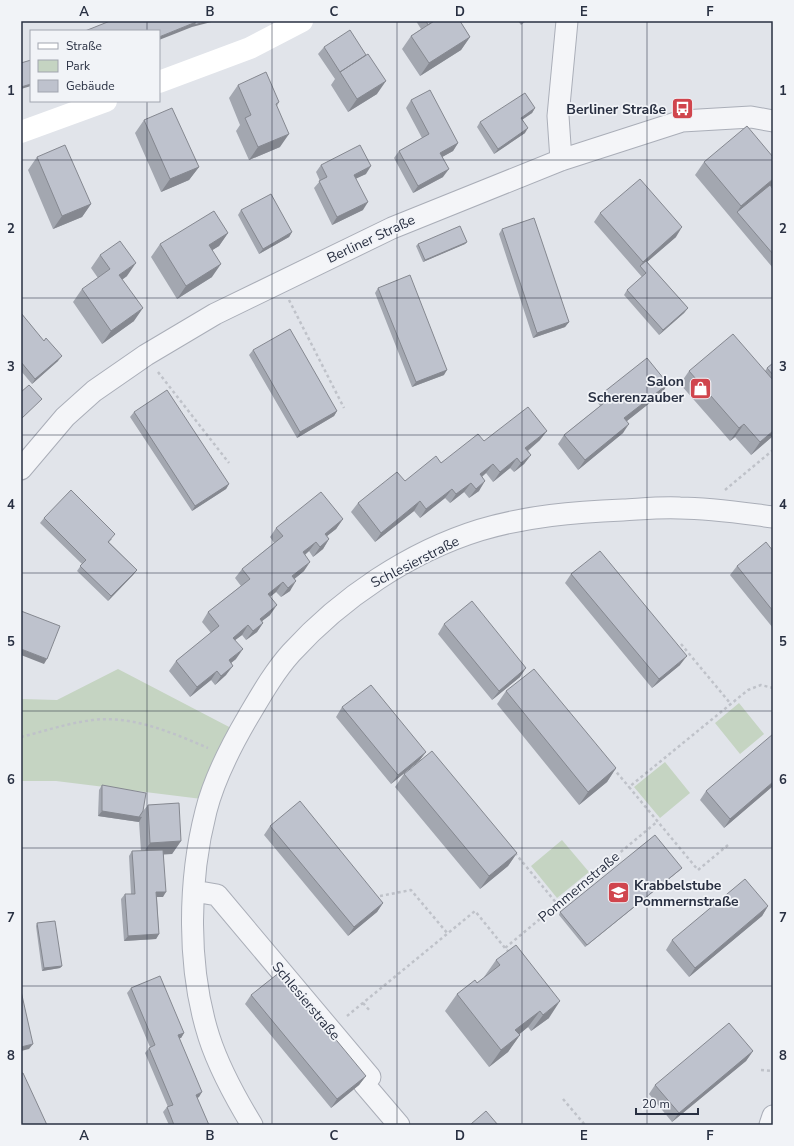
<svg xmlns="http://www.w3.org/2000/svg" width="794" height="1146" font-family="'Nunito Sans',sans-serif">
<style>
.green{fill:#c5d4c2}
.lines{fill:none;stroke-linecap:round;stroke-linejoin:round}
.street-casing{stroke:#aaaeb8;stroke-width:23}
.path{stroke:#bfc2c9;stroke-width:2.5;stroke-dasharray:3 3;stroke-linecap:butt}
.street{stroke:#f4f5f8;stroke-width:21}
.secondary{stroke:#fff;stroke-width:22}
.wall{fill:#a3a7b0}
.shaded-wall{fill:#858890}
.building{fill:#bec2cd;stroke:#858890}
.grid{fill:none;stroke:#293042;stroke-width:1;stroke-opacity:0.55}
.labels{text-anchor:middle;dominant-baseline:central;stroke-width:3.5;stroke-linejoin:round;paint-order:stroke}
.poi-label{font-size:14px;font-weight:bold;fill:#293042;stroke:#f1f3f7;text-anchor:end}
.street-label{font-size:14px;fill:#293042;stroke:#f1f3f7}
.neatline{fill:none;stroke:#293042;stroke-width:1.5}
.grid-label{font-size:13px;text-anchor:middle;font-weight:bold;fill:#293042}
</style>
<rect width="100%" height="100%" fill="#e1e4ea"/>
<path class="green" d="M118 669 233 729 210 800 56 781H21V699L57 700Z
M739 703 764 734 740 754 715 723Z
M665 762 690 793 660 818 634 787Z
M562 840 589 872 557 898 531 866Z"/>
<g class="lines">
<defs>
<path id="street" d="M561 160 558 116 567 21
M21 469 65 417 94 391 146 355 215 314 392 228 561 160 682 121 751 117 773 121
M194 891 217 895 370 1077 364 1084 399 1125
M252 1125C235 1097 219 1068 209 1037 187 968 188 881 206 811 214 779 231 746 248 717 261 695 274 672 291 653 341 598 409 552 480 530 527 516 574 512 623 510 642 509 661 507 680 508 711 508 742 513 773 517
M770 1125 773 1116"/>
</defs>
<use href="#street" class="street-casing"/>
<path class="path" d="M289 300 344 408
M158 372 229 463
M725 490 773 450
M681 644 730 703
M21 737C45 731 68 723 93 720 132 715 173 733 208 748
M613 768 629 787
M728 845 698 870 629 787 748 690 761 685 773 688
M515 853 558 905
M380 896 411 890 448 934
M509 952 505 948 658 821
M363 1003 371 1012
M347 1016 475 911 505 948
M761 1070 773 1071
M563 1099 585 1125"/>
<use href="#street" class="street"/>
<path class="secondary" d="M159 82 250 48 302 21
M21 132 106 101"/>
</g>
<path class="wall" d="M416 21H460L470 37 461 50 420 76 402 49 411 36 421 29Z
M518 21H526L521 25Z
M324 47 366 55 377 94 348 112 331 85 335 79 318 54Z
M238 85 279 102 277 106 280 147 249 160 236 131 240 125 229 98Z
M411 100 458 143 453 151 442 157 443 177 413 193 394 158 399 151 422 138 406 108Z
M535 108 532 113 522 120 525 133 494 154 477 127 480 122Z
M144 120 199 167 189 180 161 192 135 133Z
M37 157 91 204 82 217 53 229 28 170Z
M704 162 771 186 773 189V268L695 175Z
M321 165 366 174 356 178 363 210 332 225 314 188 320 181 316 172Z
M241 210 292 232 289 237 259 254 238 215Z
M600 213 676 237 647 262 688 308 684 313 659 335 624 295 627 290 642 277 594 222Z
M502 229 569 322 565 327 533 338 499 234Z
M228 233 219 246 212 250V277L177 299 151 257 160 244Z
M467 242 465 244 423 262 416 246 418 244Z
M100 255 127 276 122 280 134 321 102 344 73 302 82 289 98 278 91 268Z
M378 288 444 375 412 387 375 293Z
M21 313 58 361 32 384 21 371Z
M253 350 337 411 334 416 297 438 249 355Z
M773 363V436L751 455 735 437 730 441 680 384 689 371H765L767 368Z
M668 384 661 394 627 421 623 433 578 470 558 444 564 435 600 406 597 401 604 392Z
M134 412 229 484 226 489 192 511 130 417Z
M540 440 528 451 531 455 524 464 514 472 510 468 493 482 486 473 482 477 479 491 469 498 464 492 450 503 445 498 420 518 414 511 375 542 351 512 358 503 405 481 484 441Z
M44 518 112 539 109 542 137 570 133 575 108 601 77 571 82 564 40 523Z
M343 519 336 529 327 536 329 539 323 549 313 557 309 551 305 555 304 571 294 579 290 591 281 597 276 592 270 597V615L262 621 263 623 257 632 246 640 242 635 235 640 236 659 231 663 226 675 215 685 211 680 190 697 169 671 176 661 211 633 202 622 208 612 241 586 235 578 242 569 274 543 270 537 276 528Z
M773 551V628L730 575 737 566Z
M571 574 680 665 652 688 565 583Z
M444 624 520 677 492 700 438 634Z
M506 691 616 768 607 782 579 805 497 704Z
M342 707 426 752 419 761 391 784 336 717Z
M404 774 517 853 508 866 480 889 395 787Z
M102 785 143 811 148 805 181 841 172 854H164L163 897H157L159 934 156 939 124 941 121 899 125 894H131L129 856 132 851H141L139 822 98 816 99 790Z
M773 786 724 828 700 800 706 791Z
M270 826 383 903 377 912 348 936 264 835Z
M682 868 680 870 585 947 559 915 560 912Z
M768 906 762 916 689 977 666 950 672 940Z
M37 923 62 966 60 968 42 971 36 926Z
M496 960 549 1018 531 1031 528 1027 519 1034 520 1035 508 1052 489 1067 445 1011 457 994 477 983 485 977H484Z
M131 988 184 1033 181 1038H179L199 1097 197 1098 209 1125H169L163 1112 167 1107H168L145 1053 149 1048 150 1047 127 993Z
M251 995 366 1076 359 1085 331 1108 245 1004Z
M753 1051 746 1061 672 1122 649 1094 655 1085Z"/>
<path class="shaded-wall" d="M208 21H215L192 27 159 40V37L196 22Z
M470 37 461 50 420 76 429 63Z
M386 81 377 94 348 112 357 99Z
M31 84V86L21 89V87Z
M535 108 532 113 517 123 521 118Z
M528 128 525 133 494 154 498 149Z
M289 134 280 147 249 160 258 147Z
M458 143 453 151 435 161 440 153Z
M371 166 366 174 349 182 354 175Z
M199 167 189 180 161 192 170 179Z
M449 169 443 177 413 193 418 186Z
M773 179V185L739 214 737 212 741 206Z
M368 202 363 210 332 225 337 217Z
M91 204 82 217 53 229 62 216Z
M682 227 676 237 641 267 640 266 643 262Z
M292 232 289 237 259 254 263 249Z
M228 233 219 246 200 258 209 245Z
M467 242 465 244 423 262 425 260Z
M136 263 127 276 110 288 119 275Z
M221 264 212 277 177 299 186 286Z
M143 308 134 321 102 344 111 331Z
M688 308 684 313 659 335 663 330Z
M569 322 565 327 533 338 537 333Z
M62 356 58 361 32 384 35 379Z
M447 370 444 375 412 387 416 382Z
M668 384 661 394 618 428 624 418Z
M337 411 334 416 297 438 300 432Z
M629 424 623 433 578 470 585 460Z
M744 424 735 437 730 441 739 428Z
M547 431 540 440 519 458 525 448Z
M773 431V436L751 455 760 442Z
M531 455 524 464 514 472 521 463Z
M517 458 510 468 493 482 500 472Z
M493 464 486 473 473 484 480 474Z
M485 481 479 491 469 498 476 489Z
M471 483 464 492 450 503 456 494Z
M229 484 226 489 192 511 195 506Z
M452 489 445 498 420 518 426 509Z
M420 501 414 511 375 542 381 533Z
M343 519 336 529 318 543 325 534Z
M329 539 323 549 313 557 320 547Z
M316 542 309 551 296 562 303 552Z
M310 562 304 571 286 586 292 576Z
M137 570 133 575 108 601 111 596Z
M296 581 290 591 281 597 288 588Z
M283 582 276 592 261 604 268 594Z
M277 605 270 615 253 628 260 619Z
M263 623 257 632 246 640 253 631Z
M248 625 242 635 226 647 233 638Z
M21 649 47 659 44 664 21 655Z
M243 649 236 659 222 670 229 660Z
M687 656 680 665 652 688 659 679Z
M233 666 226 675 215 685 221 676Z
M526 668 520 677 492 700 499 691Z
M217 671 211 680 190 697 197 687Z
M426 752 419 761 391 784 398 775Z
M616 768 607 782 579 805 588 792Z
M773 782V786L724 828 730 819Z
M102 811 142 817 139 822 98 816Z
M181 841 172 854 141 856 150 843Z
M517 853 508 866 480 889 489 876Z
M682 868 680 870 585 947 587 945Z
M156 892H166L163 897H153Z
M383 903 377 912 348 936 354 927Z
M768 906 762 916 689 977 695 968Z
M159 934 156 939 124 941 128 936Z
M62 966 60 968 42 971 44 968Z
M560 1001 549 1018 531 1031 543 1015Z
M540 1011 528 1027 504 1047 515 1030Z
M184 1033 181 1038 174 1040 178 1035Z
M520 1035 508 1052 489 1067 501 1050Z
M33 1044 29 1049 21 1051V1047Z
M753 1051 746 1061 672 1122 679 1113Z
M366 1076 359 1085 331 1108 337 1099Z
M202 1092 199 1097 192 1100 196 1095Z"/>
<path class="building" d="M110 21H195L196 22 159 37V31H85Z
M195 21H208L194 25 196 22Z
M426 21H434L428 25Z
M434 21H460L470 37 429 63 411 36Z
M350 30 366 55 340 72 324 47Z
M368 54 386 81 357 99 340 72Z
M31 60V84L21 87V63Z
M266 72 279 102 276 104 289 134 258 147 245 118 251 115 238 85Z
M430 90 458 143 440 153 449 169 418 186 399 151 429 134 411 100Z
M525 93 535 108 521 118 528 128 498 149 480 122Z
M172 108 199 167 170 179 144 120Z
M747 126 773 157V179L741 206 704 162Z
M65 145 91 204 62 216 37 157Z
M360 145 371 166 354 175 368 202 337 217 319 181 327 177 321 165Z
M640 179 682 227 643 262 600 213Z
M770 185 773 189V254L737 212Z
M271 194 292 232 263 249 241 210Z
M214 211 228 233 209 245 221 264 186 286 160 244Z
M534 218 569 322 537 333 502 229Z
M460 226 467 242 425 260 418 244Z
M120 241 136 263 119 275 143 308 111 331 82 289 110 269 100 255Z
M646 261 688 308 663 330 627 290 646 273 640 266Z
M410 275 447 370 416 382 378 288Z
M21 313 44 341 46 338 62 356 35 379 21 362Z
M290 329 337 411 300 432 253 350Z
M733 334 773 380V431L760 442 744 424 739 428 689 371Z
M647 358 668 384 624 418 629 424 585 460 564 435 609 399 604 392Z
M773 363V375L767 368Z
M29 385 42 399 21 419V392Z
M167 390 229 484 195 506 134 412Z
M528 407 547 431 525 448 531 455 521 463 517 458 500 472 493 464 480 474 485 481 476 489 471 483 456 494 452 489 426 509 420 501 381 533 358 503 397 472 405 481 436 456 441 463 478 434 484 441Z
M71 490 115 534 108 542 137 570 111 596 80 566 86 560 44 518Z
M321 492 343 519 325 534 329 539 320 547 316 542 303 552 310 562 292 576 296 581 288 588 283 582 268 594 277 605 260 619 263 623 253 631 248 625 233 638 243 649 229 660 233 666 221 676 217 671 197 687 176 661 219 626 208 612 250 579 242 569 283 536 276 528Z
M766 542 773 551V611L737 566Z
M600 551 687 656 659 679 571 574Z
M472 601 526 668 499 691 444 624Z
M21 611 60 626 47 659 21 649Z
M534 669 616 768 588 792 506 691Z
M371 685 426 752 398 775 342 707Z
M773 734V782L730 819 706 791Z
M432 751 517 853 489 876 404 774Z
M102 785 146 793 143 811 139 817 102 811Z
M300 801 383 903 354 927 270 826Z
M179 803 181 841 150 843 148 805Z
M655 835 682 868 587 945 560 912Z
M163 850 166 892H156L159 934 128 936 125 894H135L132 851Z
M745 879 768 906 695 968 672 940Z
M55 921 62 966 44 968 37 923Z
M516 945 560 1001 543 1015 540 1011 515 1030 520 1035 501 1050 457 994 475 980 477 983 500 965 496 960Z
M280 972 366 1076 337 1099 251 995Z
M160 976 184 1033 178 1035 202 1092 196 1095 209 1125H174L167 1107 173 1105 149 1048 155 1045 131 988Z
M21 991 33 1044 21 1047Z
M729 1023 753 1051 679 1113 655 1085Z
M21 1073H23L47 1125H21Z
M486 1111 498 1125H471V1124Z"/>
<path class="grid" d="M147 21V31M272 21V1125M397 21V1125M522 21V1125M647 21V1125M147 101V1125M21 160H773M21 298H773M21 435H773M21 573H773M21 711H773M21 848H773M21 986H773"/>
<defs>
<symbol id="bus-square" viewBox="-11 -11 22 22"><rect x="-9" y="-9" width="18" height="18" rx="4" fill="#d0454d" stroke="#f1f3f7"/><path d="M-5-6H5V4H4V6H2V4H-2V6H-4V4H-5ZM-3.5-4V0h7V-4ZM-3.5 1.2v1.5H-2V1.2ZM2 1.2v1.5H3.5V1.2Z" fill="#fff"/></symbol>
<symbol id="shop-square" viewBox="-11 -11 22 22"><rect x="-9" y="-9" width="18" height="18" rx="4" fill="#d0454d" stroke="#f1f3f7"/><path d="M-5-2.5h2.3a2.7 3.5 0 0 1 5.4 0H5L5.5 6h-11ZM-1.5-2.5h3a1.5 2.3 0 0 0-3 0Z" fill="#fff"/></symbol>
<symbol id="school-square" viewBox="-11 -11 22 22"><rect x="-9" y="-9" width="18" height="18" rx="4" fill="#d0454d" stroke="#f1f3f7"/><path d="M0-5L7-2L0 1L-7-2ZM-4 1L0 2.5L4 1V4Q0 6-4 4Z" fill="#fff"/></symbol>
</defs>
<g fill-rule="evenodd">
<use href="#bus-square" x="670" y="96" width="25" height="25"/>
<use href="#shop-square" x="688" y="376" width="25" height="25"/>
<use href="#school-square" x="606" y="880" width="25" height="25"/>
</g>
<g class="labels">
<g class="poi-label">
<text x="666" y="109">Berliner Straße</text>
<text x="684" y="381">Salon<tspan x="684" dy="16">Scherenzauber</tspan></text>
<text x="634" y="885" text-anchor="start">Krabbelstube<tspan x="634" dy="16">Pommernstraße</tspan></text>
</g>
<g class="street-label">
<text transform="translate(371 239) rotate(-25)">Berliner Straße</text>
<text transform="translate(415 562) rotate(-27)">Schlesierstraße</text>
<text transform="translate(579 887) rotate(-40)">Pommernstraße</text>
<text transform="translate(306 1001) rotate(50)">Schlesierstraße</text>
</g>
</g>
<rect width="794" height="1146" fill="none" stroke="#f1f3f7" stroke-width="44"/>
<rect x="30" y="30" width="130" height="72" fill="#f1f3f7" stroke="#a1a5af"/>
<rect x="38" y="43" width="20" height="6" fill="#ffffff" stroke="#a1a5af"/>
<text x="66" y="50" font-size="12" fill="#293042">Straße</text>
<rect x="38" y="60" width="20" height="12" fill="#c5d4c2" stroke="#a1a5af"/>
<text x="66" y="70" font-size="12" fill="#293042">Park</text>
<rect x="38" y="80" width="20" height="12" fill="#bec2cd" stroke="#a1a5af"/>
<text x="66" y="90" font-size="12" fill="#293042">Gebäude</text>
<path d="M636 1108v6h62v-6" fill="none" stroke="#293042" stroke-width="2"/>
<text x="642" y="1108" font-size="12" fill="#293042" stroke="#f1f3f7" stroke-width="3" paint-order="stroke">20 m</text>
<rect x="22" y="22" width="750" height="1102" class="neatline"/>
<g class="grid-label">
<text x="84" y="16">A</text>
<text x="210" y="16">B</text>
<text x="334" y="16">C</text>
<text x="460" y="16">D</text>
<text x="584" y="16">E</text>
<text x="710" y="16">F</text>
<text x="11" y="95">1</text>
<text x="783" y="95">1</text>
<text x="11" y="233">2</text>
<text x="783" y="233">2</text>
<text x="11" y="371">3</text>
<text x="783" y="371">3</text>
<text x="11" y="509">4</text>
<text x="783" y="509">4</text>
<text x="11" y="646">5</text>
<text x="783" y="646">5</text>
<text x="11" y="784">6</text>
<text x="783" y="784">6</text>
<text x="11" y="922">7</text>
<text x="783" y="922">7</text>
<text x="11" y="1060">8</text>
<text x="783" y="1060">8</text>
<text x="84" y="1140">A</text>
<text x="210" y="1140">B</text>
<text x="334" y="1140">C</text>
<text x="460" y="1140">D</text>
<text x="584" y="1140">E</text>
<text x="710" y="1140">F</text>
</g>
</svg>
